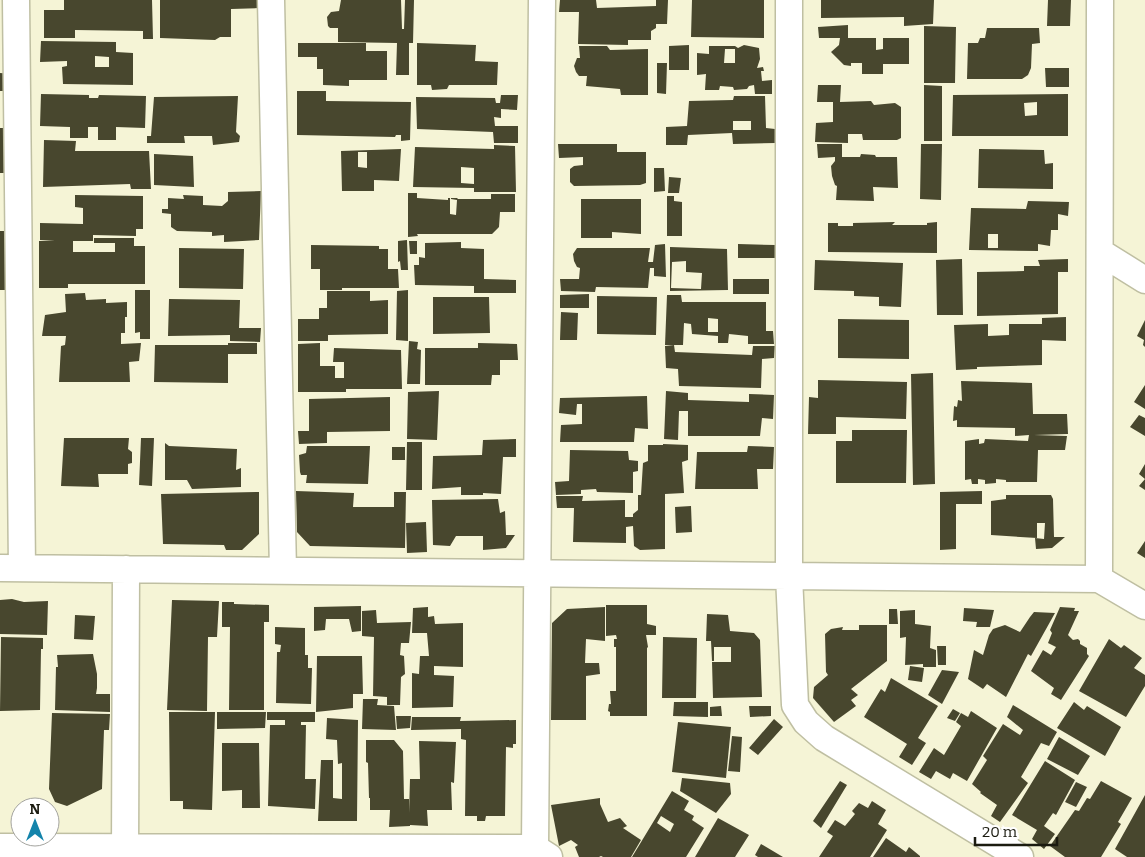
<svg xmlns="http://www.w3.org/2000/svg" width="1145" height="857" font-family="Bitter,serif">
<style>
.building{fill:#48472e;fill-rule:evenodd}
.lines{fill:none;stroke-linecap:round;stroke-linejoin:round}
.minor-casing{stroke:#bfbfa2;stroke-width:29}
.minor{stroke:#fff;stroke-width:26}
</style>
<rect width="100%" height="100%" fill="#f5f4d6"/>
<path class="building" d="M64 0H152L153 39H143V31L75 30V38H44V10H64Z
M160 0H260V8L231 9V37H220L215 40 160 38Z
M341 0H401L402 29H404L405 0H414L413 43H409V75H396L397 43 338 42V28H330L328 26 327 17 331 12 339 11Z
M560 0H596L597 8 656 6V0H668L667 24H656V28L651 31V40H628V45L578 44 579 12H559Z
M692 0H764V38L691 37Z
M821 0H934L933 24 904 26V17L821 18Z
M1048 0H1071L1070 26H1047Z
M848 25V38H876V50L883 49V38H909V64H883V74H862V63H851V66L844 65 831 52 839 45 840 38H819L818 27Z
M924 26 956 27 955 83H924Z
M987 28H1039L1040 43 1032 44 1031 68 1028 75 1022 79H967L968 43H978L980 38H985Z
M41 41 116 42V52L133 53V85L63 84 62 67 67 66V61L40 62ZM95 56 109 57V67H95Z
M298 43H366V51H387V80H349V86L323 85V69H317V57H298Z
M417 43 476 45 475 61 498 62 497 85H449L447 89 432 90 431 85H417Z
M689 45V70H669V46Z
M744 45 759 48 760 59 757 68 763 67 764 71H761L762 81 772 80V94H755L754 85 749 86 747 89 734 90 733 87 720 86 719 90H705L706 74 697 75V53L709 54V46H735L738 48ZM725 49H735V63H724Z
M579 46H607L610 50 648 49V95H621L620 89 586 86 587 76H579L576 72 574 66 577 58H580Z
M657 63H667L666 94 657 93Z
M1045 68H1069V87H1046Z
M0 73 12 74 11 91H0Z
M818 85H841L840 102 871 101 874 105 895 103 901 107V138L897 140H863L862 134H848V143L815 142 816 123 833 122V102H817Z
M924 85 942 86V141H924Z
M297 91H326V101L411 102 410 140 401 141V135H396L395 137 297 135Z
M41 94 89 95V98H98L99 95 146 96 145 128 116 127V140H98V127H88V138H70V127L40 126Z
M1068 94V136H952L953 95ZM1037 102V115L1025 116 1024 103Z
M501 95H518L517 110 501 109V118L494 117 495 126H518V143H494L493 132 417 129 416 97 495 98 496 103H500Z
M238 96 236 132 240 136 239 142 213 145 212 136H184L185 143H147V136H151L154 97Z
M734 96H765L766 128 775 129V143L733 144 732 133 688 135 687 145H666V127L687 126 689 101 733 100ZM733 121H751V130H733Z
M0 128H9L8 173H0Z
M44 140 76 141 75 151H149L151 189H131L130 184 43 187Z
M558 144H617V152H646V183L640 185 574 186 570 182V169L574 166 583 165V157L559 158Z
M817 144H842V157H860L861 154 875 155 876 157H897L898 188 873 187 874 201 836 200 837 186 835 185 832 176 831 166 835 161V157L818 158Z
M921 144H942L941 200 920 199Z
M494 145 515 146 516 192H474V188L413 187 415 147 494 149ZM461 167 474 168V184L461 183Z
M401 149 399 181 374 180V191H342L341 151ZM358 152H367V168L358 167Z
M979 149 1044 150 1045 164 1053 163V189L978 188Z
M154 154 193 156 194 187 154 185Z
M654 168H664L665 191 654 192Z
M669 177 681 178 679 193H668Z
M261 191 259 240 224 242V235L212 236V232L177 231 171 227V214L162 213V209H168V198L184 199 183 195 203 196V205L222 206 228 201V192Z
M408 193H417V198L448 200V198H450V214L456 215 457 200 451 199V198H457L458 199H491V194H515V212H500L499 227 492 234H417L418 236 408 237Z
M75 195 143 196V229H136V236L93 235V241H73V252H115V243H94V238H134V246H145V284H68V288H39V241H55L40 240V223L83 224V208L75 207Z
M667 196H674V201L682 202V236H667Z
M581 199H641V234L612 232V238H581Z
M1028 201 1069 202 1068 216 1058 214V230H1051L1050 246 1038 244V251L969 250 971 208 1026 209ZM988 234H998V248H988Z
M895 222 892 225H927V223L937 222V253L828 252V223H838V226H853V223Z
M0 231H8V290H0Z
M407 240 408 270H401L400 261 398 262V241Z
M409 241H417V254H410Z
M461 242V248L484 249V279L516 280V293H474V286L415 285 414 265H419V257L425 258V243Z
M665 244 666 277 654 276V268H650L648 288 596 287 595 292 561 291 560 279H579L580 268 577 267 574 261 573 254 577 248H650L648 262H653L655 245Z
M738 244 775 245V258H738Z
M311 245 379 246V249H388V269H398L399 288H342V290H320V269H311Z
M670 247 727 249 728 290 670 291ZM686 261V272L702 273 701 289 671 288 672 262Z
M179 248 244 249 243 289 179 288Z
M962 259 963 315H937L936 260Z
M1068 259V272H1058V314L977 316V272L1024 271V266H1040L1038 260Z
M815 260 903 263 901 307 879 306V297L854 296V291L814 290Z
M733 279H769V294H733Z
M135 290H150V339H140V332L135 333Z
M408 290V341L396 340 397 291Z
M327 291H370V301L388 300V334L328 335V341H298V319H319V308H327Z
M85 293 86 300 106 299V303L127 302V317H125V333H121V344L141 343 139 361 129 362 130 382H59L61 346 65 345 66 336H42L45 315 66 312 65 294Z
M589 294V308H560V295Z
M667 295H681L682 302H766V331H773L774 344H748V336L729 334 728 343H718V336L692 334 691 324 684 323 683 345H665ZM708 318 718 319V332H708Z
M597 296 657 297 656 335 597 334Z
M433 297H489L490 333 433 334Z
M169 299 240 300 239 328H261L260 342 230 341V335L168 336Z
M561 312 578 313 577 340H560Z
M1066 317V341L1042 340V365L977 367V369L956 370 954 325 988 324V336L1009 335V324H1042V318Z
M838 319 909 320V359L838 358Z
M1145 320V347L1143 345 1144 340 1137 336Z
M409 341 418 342 417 349 421 350 420 384H407Z
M228 343H257V354H228V383L154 382 155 345H228Z
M320 343V366H335V378H344V362H333L334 348 401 350 402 389H346V392H298V344Z
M478 343 517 344 518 360H500V375H492L491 385H425V348H478Z
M674 345 675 352 752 355 753 346H775L774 358 762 359 761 388 679 386 678 369 666 368 665 346Z
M933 373 935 484 913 485 911 374Z
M818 380 907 382 906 419 836 417V434H808L809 397 818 398Z
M961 381 1032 383 1033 414H1067L1068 434 1034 435 1067 436 1065 450H1038L1037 482H1006V480L996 479V483L985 484V480L978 479V484H972L971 479 965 480V441L979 439V444L984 443 985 439 1028 441 1029 435 1015 436V428L957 427V420L953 421 954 406 957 407 958 400 962 401Z
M1145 385V409L1134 402Z
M439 391 437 440 407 439 408 392Z
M666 391 688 393V400L749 402V394L774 395 773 419 762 418 760 436H688V411H679L678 440 664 439Z
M647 396 648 429 635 428 634 442H560L561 425 582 424V404H577L576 415 559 413 560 398Z
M390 397V431L327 432V443L299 444 298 431H309V399Z
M1139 415 1145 418V436L1130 427Z
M852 430H907L906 483H836V441H852Z
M64 438H129L128 449 132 452V463L128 464V474H98L99 487 61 486Z
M141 438H154L152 486 139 485Z
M516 439V457H503L501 494 483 493V495H461V487L432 489 433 456 482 455 483 440Z
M407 442H422V490H406Z
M165 443 169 446 237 449 236 470 241 468V487L192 489 187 480H165Z
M663 444 688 445V460L682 462 684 493 665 494V549L640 550 634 546 633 526 626 527V543L573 542 574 508H557L556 496H583L582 501 625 500V517H633V514L638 510V495H641L643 463 648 461V445H663Z
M307 446H370L368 484 306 483 307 475H301L300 472 299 455 306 453Z
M748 446 774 447 773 469H757L758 489H695L697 452H747Z
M392 447H405V460H392Z
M570 450 628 451 629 460 638 461V471L633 472V493L597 492 596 489 581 490V494L556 495 555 482 569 481Z
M1145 464V490L1139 486 1145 479 1139 474Z
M296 491 354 493 353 507H394V492H406L405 548 310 546 297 532Z
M982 491V504H956V549L940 550V492Z
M259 492V534L242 550H226L224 545 163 544 161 494Z
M1006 495H1051L1053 499 1054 537H1065L1052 548 1036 549 1035 538 1044 539 1045 523H1037V538L991 535V501L1006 499Z
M498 499 500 513 505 511 506 535H515L506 548 483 550V536H456L450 546 433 545 432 500Z
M691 506 692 532 676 533 675 507Z
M426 522 427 552 407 553 406 523Z
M1145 541V558L1137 553Z
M12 599 24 602 48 601 47 635 0 634V600Z
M172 600 219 601 217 637H208L207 711 167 710Z
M222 602H234V604L269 605V622H264V710H229L230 627H222Z
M606 605H647V624L656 626V635H646L648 647 647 648V716H610V712L608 711 609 704H611L610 691H616V647H614V639H617L616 635 606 636Z
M361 606V631L352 632 349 619H326L325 630 314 631V607Z
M428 607V617L434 616 435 624 463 623V667L434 666V675L454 676 453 707 412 708V673L419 674 420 656H429L427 633H412L413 608Z
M605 607V641L586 639 585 663H599L600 674 586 676V720H551L552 623 567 609Z
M1060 607 1075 608 1074 611H1079L1068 635 1073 640 1078 639 1080 641V644L1087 648V654L1089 656 1061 700 1051 694 1054 688 1031 671 1043 650 1051 655 1056 647 1048 643 1052 633 1050 630Z
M964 608 994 610 990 627H976L977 622 963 621Z
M889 609H897L898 624H889Z
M376 610 377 623 411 622 409 643H401L400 655 404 656 405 674 401 677 400 705H387V697L373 696 374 637 362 636V611Z
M915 610V624L931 626 930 648 936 650V667H923V664L905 665 906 637 900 638V611Z
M1034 612 1055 613 1031 656 1028 654 1006 697 987 684 983 689 968 679 974 650 983 655 989 635 993 629 1005 625 1020 632 1030 617Z
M707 614 728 615 730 631 754 633 760 640 762 697 713 698 712 662H731V647H714V661H712L711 641H706Z
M75 615 95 616 93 640 74 639Z
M859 625H887V661L851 689 858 695 851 700 856 706 834 722 813 698 814 687 828 675 826 672 825 634 831 629 843 627 842 630H859Z
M275 627 305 628V655H308V668H312L311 704 276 703 277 652H280L281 645 275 644Z
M1 637 43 638V649H41L40 710 0 711Z
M663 637 697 638 696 698H662Z
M1109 639 1121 648 1124 645 1142 658 1134 668 1145 675V686L1126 717 1079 691Z
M937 646H946V665H938Z
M93 654 97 674V688L96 694H110V712L55 710 56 667H58L57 655Z
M317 656H362L363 694H353V708L316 712Z
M910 666 924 668 922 682 908 680Z
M942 670 959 672 942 704 928 695Z
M891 678 938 706 918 738 926 743 912 765 899 757 907 744 864 717 881 689 885 692Z
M363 699H378L377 705 394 706 396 730 362 729Z
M674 702H708V717L673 716Z
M1074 702 1084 710 1087 706 1121 727 1105 756 1057 728Z
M1013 705 1057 732 1049 746 1041 743 1021 777 1028 783 1000 822 991 816 997 805 980 793 981 792 972 784 987 760 983 756 1003 724 1020 735 1023 730 1007 717Z
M721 706 722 716H710V707Z
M749 706H771V716L750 717Z
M953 709 960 713 955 721 947 718Z
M971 711 997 728 967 781 953 773 950 779 936 771 931 779 919 772 934 748 944 755 961 726 956 722 961 713 968 717Z
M169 712H215L212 810 183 809V801H170Z
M217 712H266L265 728 217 729Z
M267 712H315V722H301V725H306L305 779H316L315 809 268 806 270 725H285V720H267Z
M52 713 110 714 109 730H104L102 789 67 806 55 802 49 789Z
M396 716H411L410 728 397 729Z
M412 717H461L460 721 516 720V744H513V748L506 747 505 816H486L485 821H477V816H465L466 740 461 739V729L411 730Z
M327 718 358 720 357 821H318L321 760H333V798L342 799V763L338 764 337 740 326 739Z
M774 719 783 727 758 755 749 748Z
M678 722 731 727 726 778 672 772Z
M732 736 742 737 740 772 728 771Z
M1059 737 1090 756 1078 775 1047 759Z
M366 740H394L403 751 404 799H409V813L410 779H420L419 741 456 742 454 783 451 782 452 810H427L428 826 410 825V826L389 827 390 810H370V798H369L368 763 366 762Z
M222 743H259L260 808H242V790L222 791Z
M1045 761 1075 780 1056 815 1053 813 1044 826 1055 834 1044 849 1032 839 1037 830 1012 815Z
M682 778 730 783 731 794 716 813 680 791Z
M840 781 847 785 821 828 813 821Z
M1101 781 1132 798 1118 822 1121 824 1101 857H1065L1050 846 1075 810 1079 811 1087 798 1090 799Z
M1076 782 1087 787 1076 807 1065 802Z
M672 791 689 801 684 810 694 816 692 820 704 828 686 857H632ZM661 816 674 824 670 832 657 823Z
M1145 795V857H1127L1115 849Z
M600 798V804L608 822 620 818 627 826 623 828 641 840 631 857H603L601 856 599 857H579L575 847 578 845 571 840 559 846 551 805Z
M872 801 886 810 878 824 887 830 870 857H819L833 836 827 832 835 820 845 826 855 814 852 811 859 803 868 808Z
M718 818 749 835 735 857H695Z
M886 838 906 852 909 847 920 856V857H873Z
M761 844 783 857H758L755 855Z"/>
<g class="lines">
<defs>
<path id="minor" d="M16 0 22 568
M271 0 283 571
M789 0V576L795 705 806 722 824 738 1020 857
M1100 252 1145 280
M0 568 1099 579 1145 606
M1099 579 1100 0
M0 847 535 848 549 857
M535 848 542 0
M125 857 126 569"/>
</defs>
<use href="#minor" class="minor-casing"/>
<use href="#minor" class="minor"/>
</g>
<g transform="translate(35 822)"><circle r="24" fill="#ffffff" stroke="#a4a49f"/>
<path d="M0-4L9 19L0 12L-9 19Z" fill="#1484ab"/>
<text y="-8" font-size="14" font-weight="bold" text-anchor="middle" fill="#1b1b10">N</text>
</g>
<path d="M975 837v8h82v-8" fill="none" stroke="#1b1b10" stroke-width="2.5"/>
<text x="982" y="837" font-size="15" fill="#1b1b10" stroke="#ffffff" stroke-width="4" paint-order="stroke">20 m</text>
</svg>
